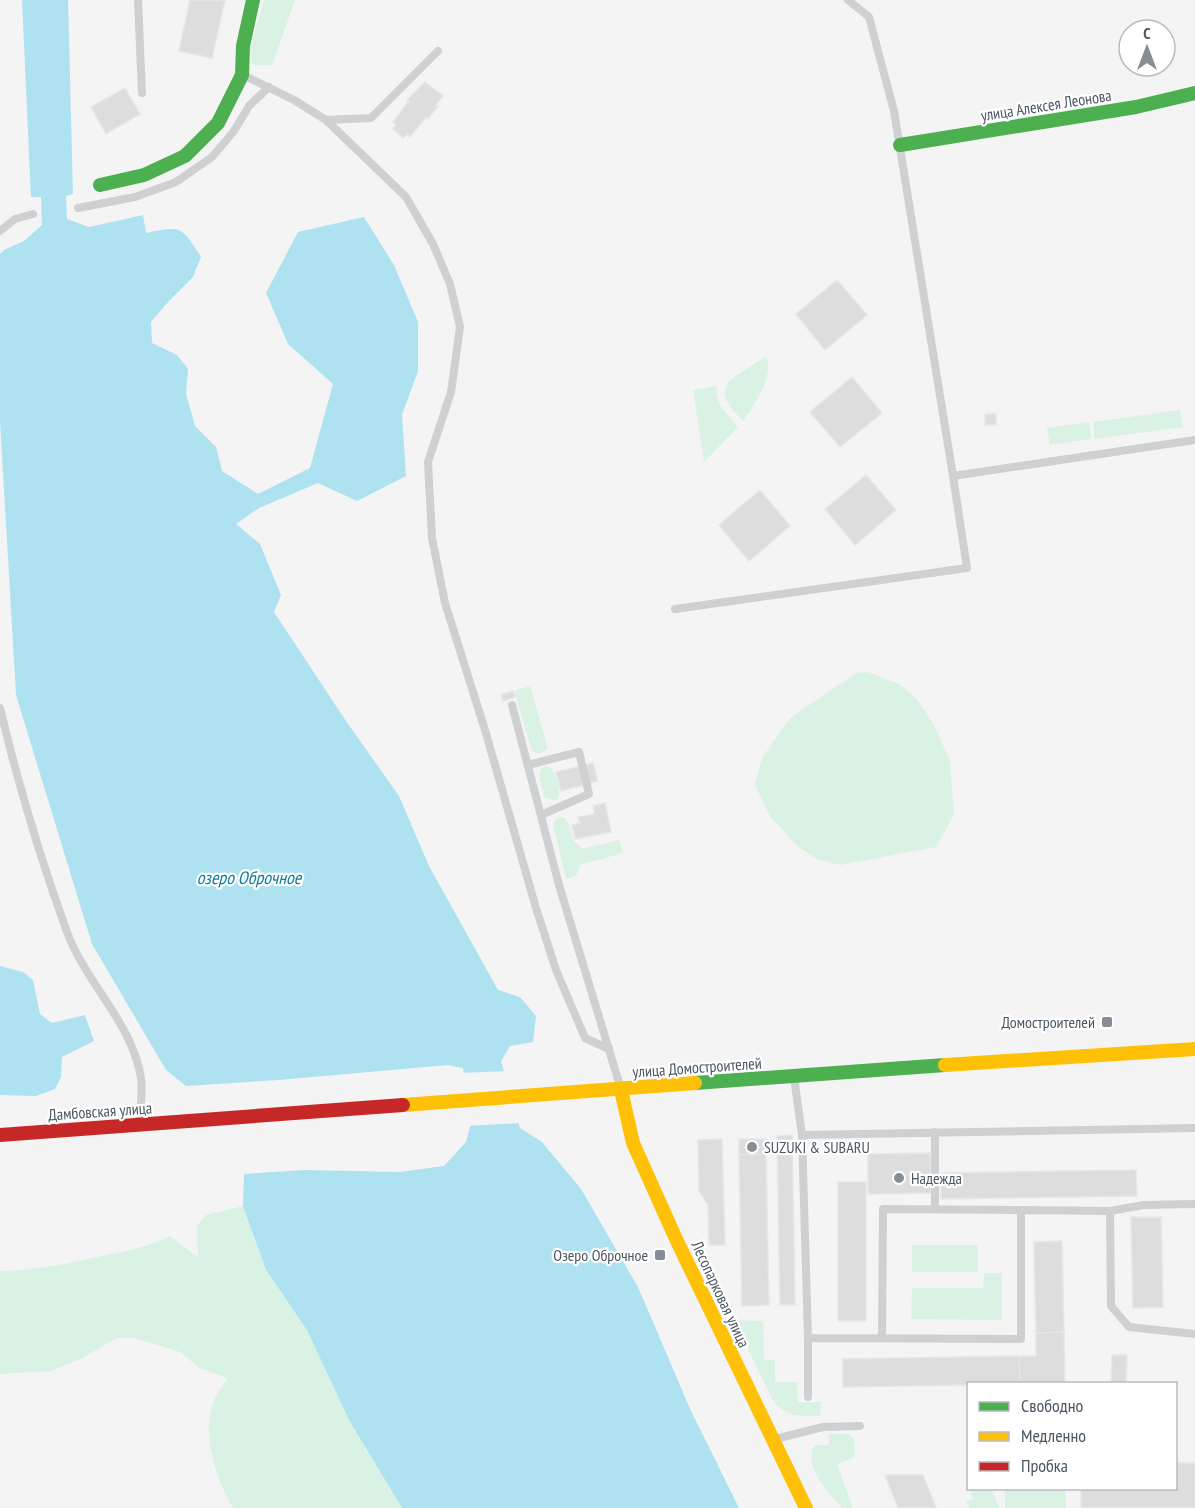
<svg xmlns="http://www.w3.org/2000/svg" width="1195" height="1508" font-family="'PT Sans Narrow',sans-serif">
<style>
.green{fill:#d9f2e3}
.water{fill:#aee2f0}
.pier{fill:#f4f4f4}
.building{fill:#ddddde;stroke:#e5e6e7;stroke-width:1.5}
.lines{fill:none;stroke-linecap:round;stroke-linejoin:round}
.lane{stroke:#ced0d2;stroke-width:8}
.fast{stroke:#4caf50;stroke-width:14}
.slow{stroke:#ffc107;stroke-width:14}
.jam{stroke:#c62828;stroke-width:14}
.poi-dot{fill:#868d94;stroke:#fff;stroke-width:2}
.labels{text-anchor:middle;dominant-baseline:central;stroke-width:4.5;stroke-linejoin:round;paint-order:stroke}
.street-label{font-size:16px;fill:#4a5661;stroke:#fff}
.poi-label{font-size:16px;fill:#4a5661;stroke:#fff;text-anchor:end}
.water-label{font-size:18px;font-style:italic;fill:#0c7c9b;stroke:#fff}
</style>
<rect width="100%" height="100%" fill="#f4f4f4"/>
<path class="green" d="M264 0H295L272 65H253L250 48Z
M766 356C775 375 754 405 743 421 732 409 717 396 730 380Z
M717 386C714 404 728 414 738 427L704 462 693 390Z
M1180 410 1183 427 1095 439 1093 422Z
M1089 422 1091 439 1050 445 1047 428Z
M868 672 899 684 916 698 933 723 950 761 954 815 936 847 840 865 817 859 796 845 770 816 755 785 762 758 790 718 856 673Z
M530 686 547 745V749L539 754 532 751 514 691Z
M544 766 550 767C557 774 560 788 559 797L555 801 545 798C542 787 535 775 544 766Z
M564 817 569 824 574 842 578 844 582 849 619 840 623 853 580 865 576 876 566 879 554 828V822L558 818Z
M243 1206 266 1270 307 1330 349 1420 402 1508H233C217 1481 201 1434 213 1403 216 1394 223 1386 227 1378L199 1368 180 1352 135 1338H116L83 1358 51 1371 0 1374V1271C30 1271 59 1265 88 1259 116 1253 144 1249 170 1236L198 1257 197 1226 206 1215Z
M912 1245H978V1272H912Z
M984 1273H1002V1320L911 1319 912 1288H983Z
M734 1320 763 1321 764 1360H775V1382H797L798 1402H821L820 1416C798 1416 789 1418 773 1401Z
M829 1434H848L854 1439 855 1453 853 1458 837 1464 853 1508H842C829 1492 803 1468 814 1445H829Z
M992 1489 999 1508H969L966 1502 973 1499 970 1490Z
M1005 1489H1066V1508H1005Z"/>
<path class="water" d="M22 0H68L73 194 66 196 67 219 89 227 143 215 146 233C182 225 182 227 201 257L193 277 169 301 151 322 152 343 177 355 188 369 186 394 195 426 216 447 222 471 258 494 310 468 333 384 288 344 266 293 298 232 364 217 394 265 418 322V371L402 415 406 476 357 501 318 483 259 508 236 524 260 544 281 595 274 612 346 721 399 796 429 866 498 990 520 997 536 1016 533 1042 510 1046 501 1061 520 1128 542 1142 581 1189 638 1287 691 1411 739 1508H402L349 1420 307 1330 266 1270 243 1206 244 1174 304 1170 400 1172 444 1166 466 1142 471 1123 463 1068 448 1065 279 1080 186 1086 166 1070 92 944 16 695 0 421V254L4 250 24 241 42 225 41 197H31Z
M0 966 23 972 33 980 40 1014 52 1023 85 1015 94 1041 62 1057 61 1077 55 1089 36 1096 0 1095Z"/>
<path class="pier" d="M507 1071 521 1123 467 1126 461 1073Z"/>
<path class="building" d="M190 0H225L212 58 179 51Z
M425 82 443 96 436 105 438 106 428 119 426 117 410 137 407 134 403 138 393 129 396 125 393 122 409 101 407 100Z
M125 88 140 114 106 134 91 107Z
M837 280 867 315 825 350 796 314Z
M852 377 882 413 840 447 810 412Z
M985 414H996V425H985Z
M866 475 896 510 855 545 825 509Z
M760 490 790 526 749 561 719 525Z
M513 691 515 697 503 701 501 695Z
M593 763 598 781 561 791 556 772Z
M605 803 611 832 575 839 572 825 580 823 578 817 595 814 593 806Z
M792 1135 795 1305H780L777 1136Z
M722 1139 725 1245H709L708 1205 699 1191 698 1140Z
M739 1139H766V1154L739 1155Z
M930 1153 931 1193 868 1194V1154Z
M766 1154 769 1305 742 1306 739 1155Z
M1136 1170 1137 1196 941 1199V1173Z
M838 1182H866V1321H838Z
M1131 1217H1161L1163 1307 1133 1308Z
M1062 1241 1064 1332 1036 1333 1034 1242Z
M1064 1332 1065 1383 1020 1384 1019 1356H1036V1333Z
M1112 1355H1127L1126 1382H1111Z
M1019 1356 1020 1384 843 1387V1359Z
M1176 1463H1195V1508H1081V1488H1176Z
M885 1475H923L936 1508H898Z"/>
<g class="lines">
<path class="lane" d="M138 0 142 93
M848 0 869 17 894 111 953 476 1195 440
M243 75 294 100 326 120 406 197 433 244 450 284 460 327 451 392 428 462 432 538 445 603 485 730 536 908 556 970 585 1038 609 1049
M326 120 371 118 438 51
M78 208 135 197 176 182 212 157 234 131 249 106 269 87
M0 231 15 219 33 214
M675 609 967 568 953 476
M512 705 559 885 620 1086
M0 708C18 783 40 858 67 932 86 984 132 1022 141 1078 143 1093 140 1110 139 1124
M528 765 579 752 589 794 541 815
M794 1077 802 1135 808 1338V1397
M802 1135 1195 1128
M935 1209V1132
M1021 1210 1110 1211 1144 1205 1195 1204
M1110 1211 1111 1306 1129 1327 1195 1334
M808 1338 1021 1339V1210L883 1209 882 1338
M775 1439 823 1427 860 1426"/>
<path class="fast" d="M900 145 1136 107 1195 93
M100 185 144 175 185 156 218 123 242 75 243 46 253 0
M695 1083 945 1065"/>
<path class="slow" d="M945 1065 1195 1049
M621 1090 633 1143 676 1239 806 1508
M403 1105 695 1083"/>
<path class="jam" d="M0 1135 403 1105"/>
</g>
<g class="poi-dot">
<rect x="1101" y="1016" width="12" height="12" rx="3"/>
<circle cx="752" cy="1147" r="6"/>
<circle cx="899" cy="1178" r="6"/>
<rect x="654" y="1249" width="12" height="12" rx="3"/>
</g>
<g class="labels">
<g class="street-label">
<text transform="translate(1046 105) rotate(-9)">улица Алексея Леонова</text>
<text transform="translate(697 1067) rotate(-4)">улица Домостроителей</text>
<text transform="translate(100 1111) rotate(-4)">Дамбовская улица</text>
<text transform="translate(721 1294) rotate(65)">Лесопарковая улица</text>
</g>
<g class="poi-label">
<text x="1095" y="1022">Домостроителей</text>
<text x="764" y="1147" text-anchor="start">SUZUKI &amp; SUBARU</text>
<text x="911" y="1178" text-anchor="start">Надежда</text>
<text x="648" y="1255">Озеро Оброчное</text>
</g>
<g class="water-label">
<text x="249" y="877">озеро Оброчное</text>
</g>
</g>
<rect x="967" y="1382" width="210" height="108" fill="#ffffff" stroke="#b7bbc0" stroke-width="1.5"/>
<rect x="979" y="1402" width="30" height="9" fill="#4caf50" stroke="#b7bbc0" stroke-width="1.5"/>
<text x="1021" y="1412" font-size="18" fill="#4a5661">Свободно</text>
<rect x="979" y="1432" width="30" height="9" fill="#ffc107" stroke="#b7bbc0" stroke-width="1.5"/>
<text x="1021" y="1442" font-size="18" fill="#4a5661">Медленно</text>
<rect x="979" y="1462" width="30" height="9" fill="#c62828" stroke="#b7bbc0" stroke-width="1.5"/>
<text x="1021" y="1472" font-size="18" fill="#4a5661">Пробка</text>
<g transform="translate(1147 48)"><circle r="28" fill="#ffffff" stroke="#b7bbc0" stroke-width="1.5"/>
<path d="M0-4.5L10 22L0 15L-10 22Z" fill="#868d94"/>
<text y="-9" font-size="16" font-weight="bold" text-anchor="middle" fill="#4a5661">С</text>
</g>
</svg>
